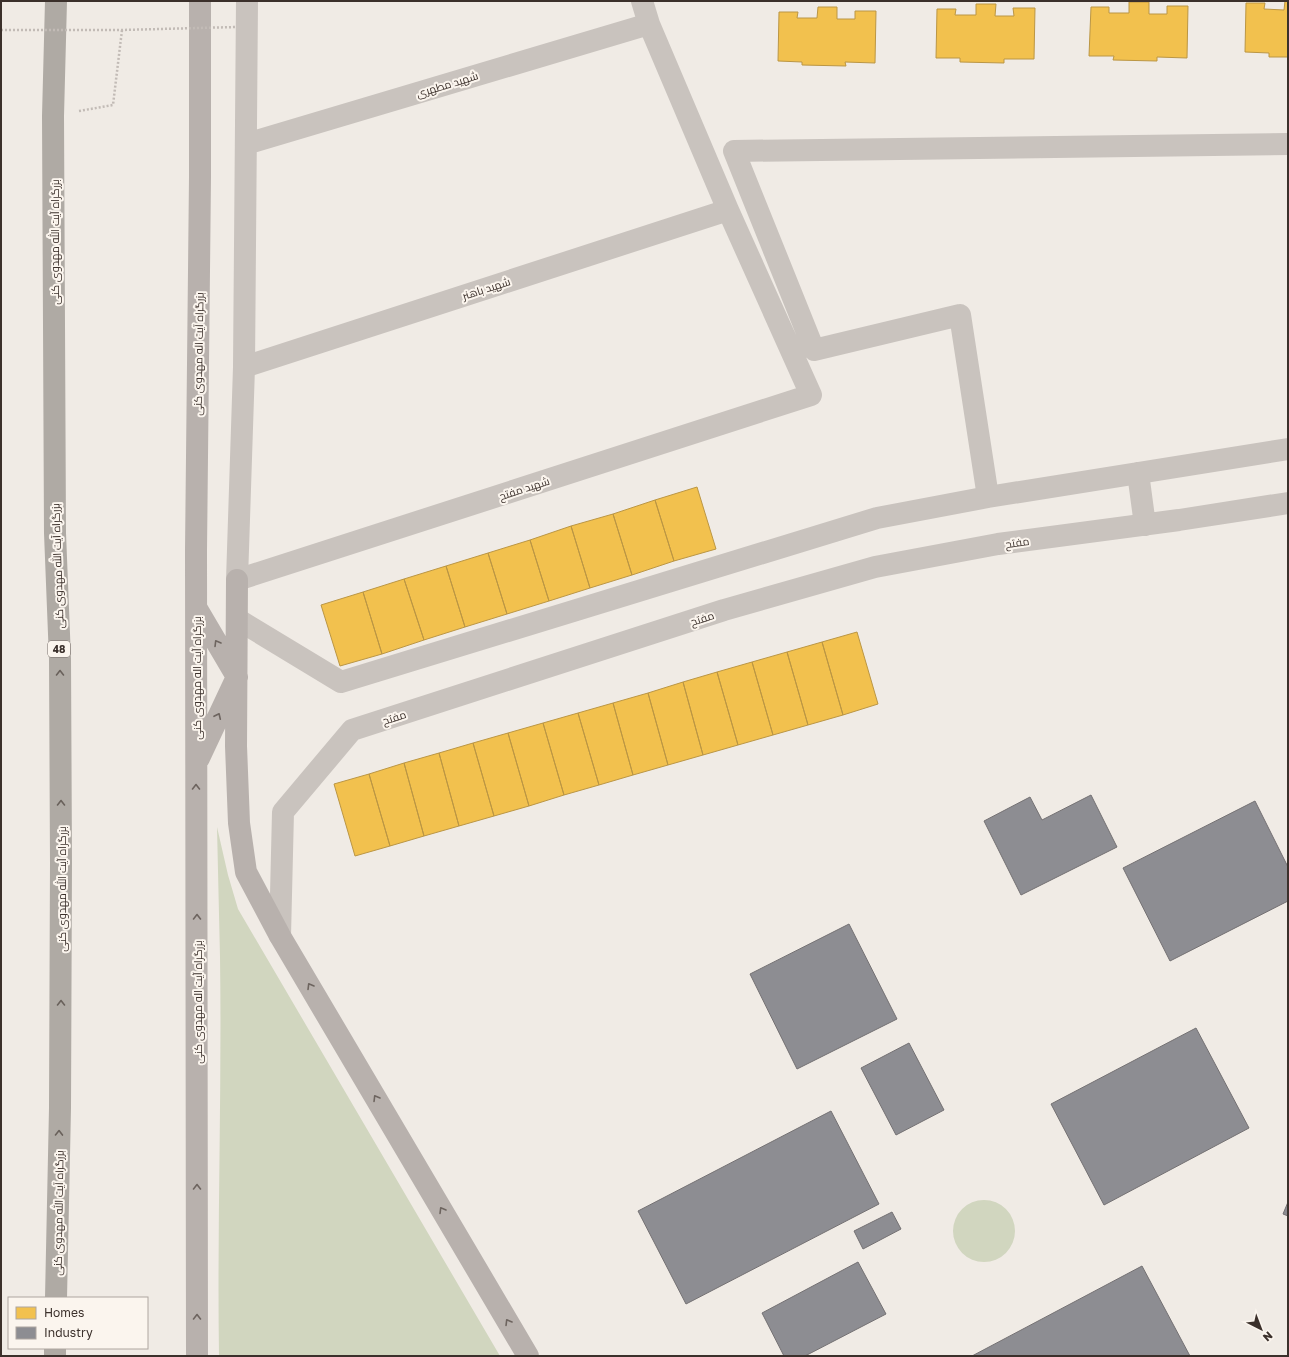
<svg xmlns="http://www.w3.org/2000/svg" width="1289" height="1357" font-family="'Golos Text',Cairo,sans-serif">
<style>
.green{fill:#d1d6bf}
.homes{fill:#f2c14e;stroke:#bb9644}
.industry{fill:#8d8d92;stroke:#747173}
.lines{fill:none;stroke-linecap:round;stroke-linejoin:round}
.path{stroke:#c2bbb6;stroke-width:2.5;stroke-dasharray:2 2;stroke-linecap:butt}
.minor{stroke:#c9c3be;stroke-width:22}
.major{stroke:#b8b1ad;stroke-width:22}
.highway{stroke:#afaaa4;stroke-width:22}
.path-bridge{stroke:#c2bbb6;stroke-width:2.5;stroke-dasharray:2 2;stroke-linecap:butt}
.oneway{stroke:#6d645f}
.oneway2{stroke:#69615b}
.labels{text-anchor:middle;dominant-baseline:central;stroke-width:4;stroke-linejoin:round;paint-order:stroke}
.shield{fill:#fbf5ee;stroke:#756b66;stroke-width:1}
.shield-label{font-size:10px;font-weight:bold;fill:#3b302b}
.street-label{font-size:11px;fill:#3b302b;stroke:#fbf5ee}
</style>
<rect width="100%" height="100%" fill="#f0ebe5"/>
<path class="green" d="M217 827 228 875 238 909 500 1356H219C217 1223 222 1090 220 957 219 914 218 871 217 827Z
M953 1231a31 31 0 1 1 62 0a31 31 0 1 1-62 0Z"/>
<path class="homes" d="M1285 1H1288V57H1269V53L1245 52 1246 3H1265L1264 9 1284 10Z
M1129 2H1149V14H1167V6H1188L1187 58 1157 57V61L1113 60 1114 56H1089L1091 7H1109V13H1129Z
M976 4H996L995 16H1014L1013 8H1035L1034 59H1004V63L960 62V58H936L937 9H956L955 15H976Z
M818 7H837V19H855V11H876L875 63 845 62 846 66 802 65V62L778 61 779 12H798L797 18H817Z
M697 487 716 549 674 561 655 500Z
M655 500 674 561 632 575 613 514Z
M613 514 632 575 590 588 571 526Z
M571 526 590 588 549 601 530 540Z
M530 540 549 601 507 614 488 553Z
M488 553 507 614 465 627 446 566Z
M446 566 465 627 424 640 404 579Z
M404 579 424 640 382 654 363 592Z
M363 592 382 654 340 666 321 605Z
M857 632 878 704 843 715 822 642Z
M822 642 843 715 808 725 787 652Z
M787 652 808 725 773 735 752 662Z
M752 662 773 735 738 745 717 672Z
M717 672 738 745 703 755 683 682Z
M683 682 703 755 668 765 648 693Z
M648 693 668 765 633 775 613 703Z
M613 703 633 775 599 785 578 713Z
M578 713 599 785 564 795 543 723Z
M543 723 564 795 529 806 508 733Z
M508 733 529 806 494 816 473 743Z
M473 743 494 816 459 826 439 753Z
M439 753 459 826 424 836 404 763Z
M404 763 424 836 390 846 369 774Z
M369 774 390 846 355 856 334 784Z"/>
<path class="industry" d="M1091 795 1117 847 1021 895 984 821 1030 797 1042 820Z
M1255 801 1288 867V901L1170 961 1123 868Z
M849 924 897 1019 797 1069 750 974Z
M1196 1028 1249 1128 1104 1205 1051 1104Z
M909 1043 944 1110 896 1135 861 1068Z
M831 1111 879 1204 686 1304 638 1211Z
M1288 1202V1216L1283 1214Z
M892 1212 901 1229 863 1249 854 1231Z
M858 1262 886 1314 805 1356H784L762 1313Z
M1142 1266 1190 1356H972Z"/>
<g class="lines">
<path class="path" d="M79 111 113 105 122 30"/>
<path class="minor" d="M247 1 244 367 237 580 811 395 728 210 649 24 642 1
M246 144 649 24
M244 367 728 210
M1138 473 1145 525
M988 497 960 315 814 350 734 151 1288 144
M237 619 341 682 877 518 988 497 1288 449
M280 936 283 812 352 730 724 610 875 567 998 544 1179 520 1288 503"/>
<path class="major" d="M237 580 236 746 239 823 246 872 280 936 528 1356
M197 609 237 677 199 758
M197 1356 196 551 200 177V1"/>
<path class="highway" d="M56 1 53 116 55 533 60 659 61 862 60 1108 56 1298
M55 1356V1348"/>
<path class="path-bridge" d="M1 30H122L236 27"/>
</g>
<defs><path id="oneway-chevron" d="M-2-3.5L2.5 0L-2 3.5" fill="none" stroke-width="1.6" stroke-linecap="round" stroke-linejoin="round"/></defs>
<g class="oneway">
<use href="#oneway-chevron" transform="translate(217 643) rotate(-121)"/>
<use href="#oneway-chevron" transform="translate(218 716) rotate(-65)"/>
<use href="#oneway-chevron" transform="translate(196 787) rotate(-90)"/>
<use href="#oneway-chevron" transform="translate(197 917) rotate(-90)"/>
<use href="#oneway-chevron" transform="translate(310 986) rotate(-121)"/>
<use href="#oneway-chevron" transform="translate(376 1098) rotate(-121)"/>
<use href="#oneway-chevron" transform="translate(197 1187) rotate(-90)"/>
<use href="#oneway-chevron" transform="translate(442 1210) rotate(-121)"/>
<use href="#oneway-chevron" transform="translate(197 1317) rotate(-90)"/>
<use href="#oneway-chevron" transform="translate(508 1322) rotate(-121)"/>
</g>
<g class="oneway2">
<use href="#oneway-chevron" transform="translate(60 673) rotate(-90)"/>
<use href="#oneway-chevron" transform="translate(61 803) rotate(-90)"/>
<use href="#oneway-chevron" transform="translate(61 1003) rotate(-90)"/>
<use href="#oneway-chevron" transform="translate(59 1133) rotate(-89)"/>
</g>
<g class="labels">
<rect class="shield" x="48" y="641" width="22" height="16" rx="3"/>
<g class="shield-label">
<text x="59" y="649">48</text>
</g>
<g class="street-label">
<text transform="translate(447 84) rotate(-17)">شهید مطهری</text>
<text transform="translate(54 242) rotate(-90)">بزرگراه آیت الله مهدوی کنی</text>
<text transform="translate(486 288) rotate(-18)">شهید باهنر</text>
<text transform="translate(198 354) rotate(-89)">بزرگراه آیت اله مهدوی کنی</text>
<text transform="translate(524 488) rotate(-18)">شهید مفتح</text>
<text transform="translate(1017 542) rotate(-8)">مفتح</text>
<text transform="translate(57 566) rotate(-92)">بزرگراه آیت الله مهدوی کنی</text>
<text transform="translate(702 618) rotate(-18)">مفتح</text>
<text transform="translate(196 678) rotate(-90)">بزرگراه آیت اله مهدوی کنی</text>
<text transform="translate(394 717) rotate(-18)">مفتح</text>
<text transform="translate(61 889) rotate(-90)">بزرگراه آیت الله مهدوی کنی</text>
<text transform="translate(197 1002) rotate(-90)">بزرگراه آیت اله مهدوی کنی</text>
<text transform="translate(58 1213) rotate(-89)">بزرگراه آیت الله مهدوی کنی</text>
</g>
</g>
<rect width="1289" height="1357" fill="none" stroke="#3b302b" stroke-width="4"/>
<rect x="8" y="1297" width="140" height="52" fill="#fbf5ee" stroke="#aea6a0"/>
<rect x="16" y="1307" width="20" height="12" fill="#f2c14e" stroke="#aea6a0"/>
<text x="44" y="1317" font-size="12" fill="#3b302b">Homes</text>
<rect x="16" y="1327" width="20" height="12" fill="#8d8d92" stroke="#aea6a0"/>
<text x="44" y="1337" font-size="12" fill="#3b302b">Industry</text>
<g transform="translate(1261 1329) rotate(138)" stroke="#fbf5ee" stroke-width="3" paint-order="stroke">
<path d="M0-3L7 15L0 10L-7 15Z" fill="#3b302b"/>
<text y="-6" font-size="11" font-weight="bold" text-anchor="middle" fill="#3b302b">N</text>
</g>
</svg>
